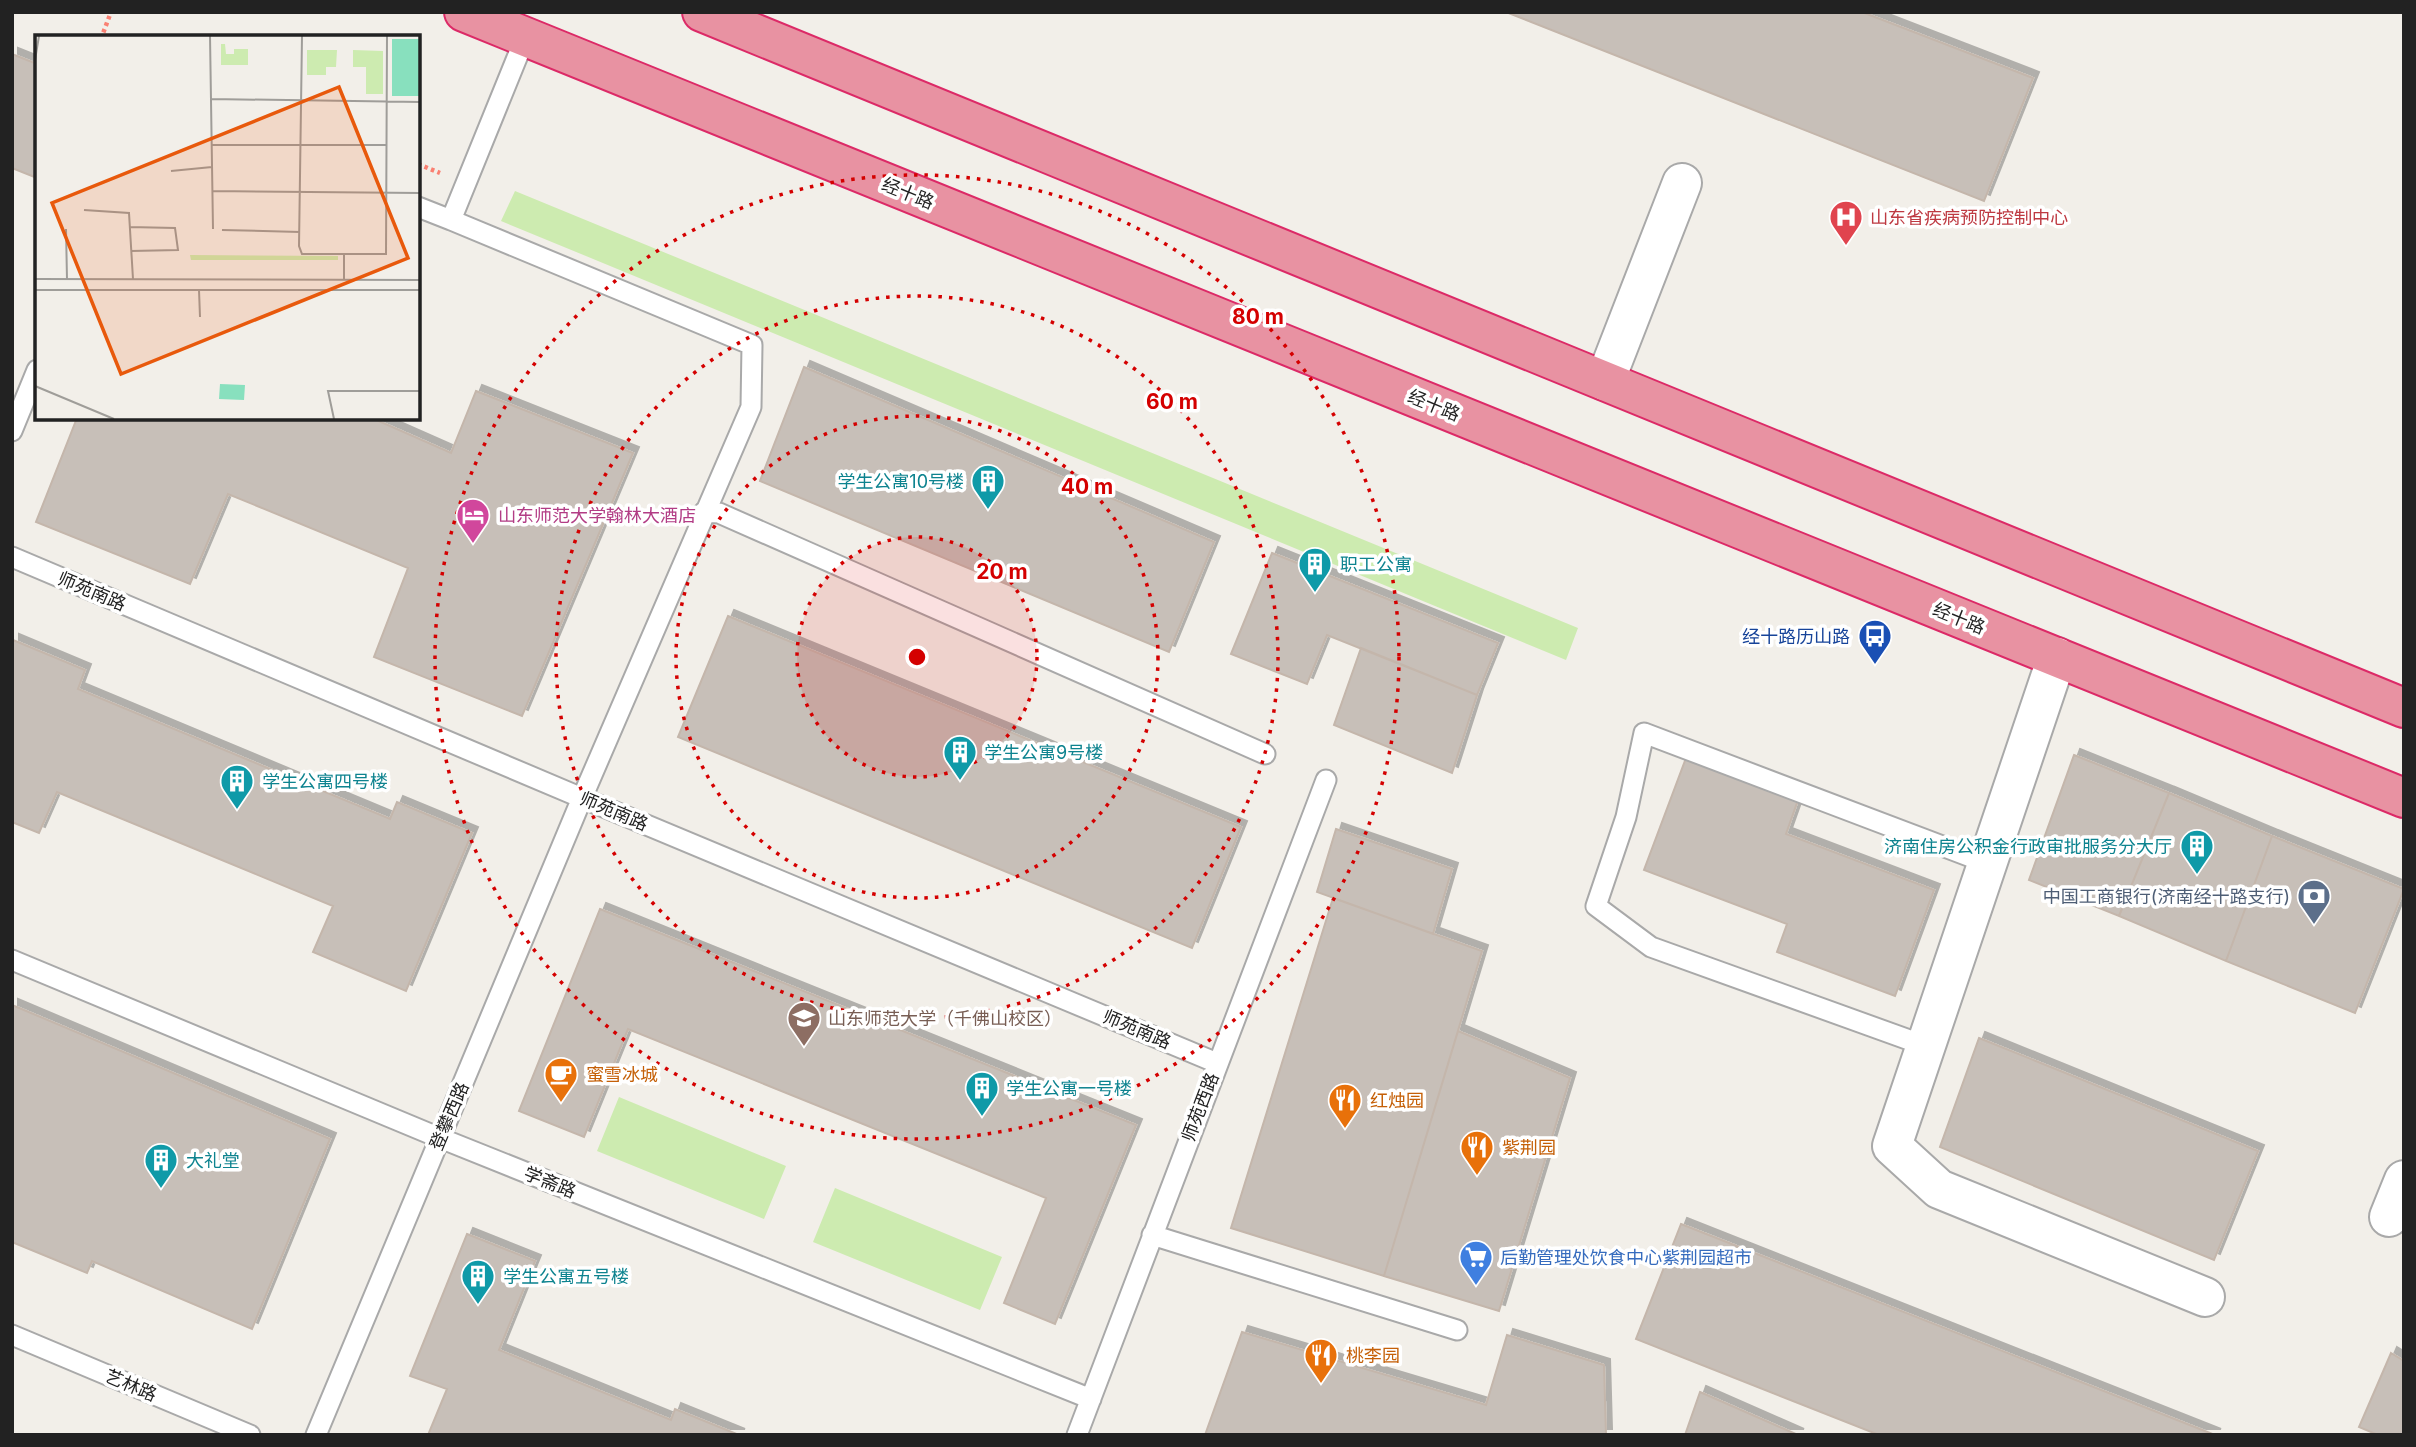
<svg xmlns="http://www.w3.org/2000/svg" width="2416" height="1447" font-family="Inter,'Noto Sans SC',sans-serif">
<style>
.grass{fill:#cdebb0}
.building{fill:#c7bfb8;stroke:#c4b6ab;stroke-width:2;filter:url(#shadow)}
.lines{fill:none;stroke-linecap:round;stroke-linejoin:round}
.lane-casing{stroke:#a9a9a9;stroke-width:23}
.street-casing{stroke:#a9a9a9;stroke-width:42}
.highway-casing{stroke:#dc2a67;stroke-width:42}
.path{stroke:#fa8072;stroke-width:4.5;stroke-dasharray:3.5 3.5;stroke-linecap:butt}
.lane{stroke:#fff;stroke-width:19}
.street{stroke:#fff;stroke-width:38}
.highway{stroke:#e892a2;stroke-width:38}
.ring{fill:none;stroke:#d40000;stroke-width:3.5;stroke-dasharray:3.5 7}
.labels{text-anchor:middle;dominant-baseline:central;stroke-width:7;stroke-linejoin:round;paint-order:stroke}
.street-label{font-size:18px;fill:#222;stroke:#fff}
.health-label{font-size:18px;fill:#be3a42;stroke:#fff;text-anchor:start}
.culture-label{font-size:18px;fill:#0d838f;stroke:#fff;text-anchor:start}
.hotel-label{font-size:18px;fill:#b23c85;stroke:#fff;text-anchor:start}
.transit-label{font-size:18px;fill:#164399;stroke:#fff;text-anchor:end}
.service-label{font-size:18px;fill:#4e5e75;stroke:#fff;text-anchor:end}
.education-label{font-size:18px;fill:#785e54;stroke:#fff;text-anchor:start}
.food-label{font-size:18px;fill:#c56008;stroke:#fff;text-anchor:start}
.shop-label{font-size:18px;fill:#366cbe;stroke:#fff;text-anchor:start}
.inset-road{fill:none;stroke:#9f9d99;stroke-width:2}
.view{fill:#e8590c;fill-opacity:0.15;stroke:#e8590c;stroke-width:3.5}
.inset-edge{fill:none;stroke:#222;stroke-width:3.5}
.centre{fill:#d40000;stroke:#fff;stroke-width:3.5}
.ring-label{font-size:21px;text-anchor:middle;font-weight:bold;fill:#d40000;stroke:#fff;stroke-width:7;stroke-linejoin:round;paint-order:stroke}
</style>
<defs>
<filter id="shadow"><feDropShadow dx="6" dy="-6" stdDeviation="0" flood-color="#0004"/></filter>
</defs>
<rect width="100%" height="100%" fill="#f2efe9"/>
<path class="grass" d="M515 191 1578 628 1566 660 501 221Z
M619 1097 786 1166 764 1219 597 1151Z
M835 1188 1002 1257 980 1310 813 1242Z"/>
<path class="building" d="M1506 12H1862L2033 78 1984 201Z
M12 54 37 64V178L12 168Z
M804 367 1214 542 1169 652 760 481Z
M476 391 633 453 522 716 374 657 408 568 228 494 190 584 36 522 77 418H372L451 453Z
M1272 553 1498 643 1477 695 1327 635 1307 684 1231 654Z
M728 616 1241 827 1192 948 678 737Z
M13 640 85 670 78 689 390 819 397 802 472 833 406 991 313 952 333 906 57 792 39 833 12 822Z
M1361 648 1477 695 1452 773 1334 725Z
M2074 755 2169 793 2119 916 2029 880Z
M1686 758 1798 800 1786 834 1934 890 1895 996 1777 952 1787 924 1644 870Z
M2169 793 2272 836 2226 961 2119 916Z
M1336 829 1452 869 1433 934 1317 892Z
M2272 836 2404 889 2355 1013 2226 961Z
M1333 898 1482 951 1384 1276 1231 1228Z
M600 909 1136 1125 1055 1324 1004 1303 1046 1198 628 1029 584 1137 519 1111Z
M12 1005 330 1139 252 1329 92 1261 87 1273 12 1242Z
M1458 1031 1570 1078 1499 1311 1384 1276Z
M1979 1038 2258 1151 2214 1260 1940 1147Z
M1681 1224 2215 1435H1879L1636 1339Z
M467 1234 535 1261 499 1350 671 1420 675 1409 739 1435H428L447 1389 410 1376Z
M1242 1332 1486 1405 1507 1335 1604 1365 1606 1435H1205Z
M2391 1353 2404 1361V1435H2378L2359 1427Z
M1700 1392 1798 1435H1685Z"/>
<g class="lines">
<defs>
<path id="lane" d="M418 207 451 220 525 38
M12 431 37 370
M704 512 719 513 1265 754
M12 557 582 798 1217 1063
M12 960 440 1138 1091 1399
M1926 1046 1651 947 1596 906 1626 817 1644 733 1987 863
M1152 1235 1457 1330
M12 1335 250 1435
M316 1435 582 798 751 407 752 345 451 220
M1077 1435 1326 780"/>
<path id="street" d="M1605 381 1682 183
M2057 657 1892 1146 1939 1189 2205 1297
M2389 1217 2404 1180"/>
<path id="highway" d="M464 12 2404 798
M702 12 2404 708"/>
</defs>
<use href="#lane" class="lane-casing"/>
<use href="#street" class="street-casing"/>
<use href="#highway" class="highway-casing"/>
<path class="path" d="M105 37 102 36 111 12
M418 164 440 173"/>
<use href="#lane" class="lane"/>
<use href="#street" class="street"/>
<use href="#highway" class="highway"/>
</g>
<circle cx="917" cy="657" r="120" fill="#d40000" fill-opacity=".12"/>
<g class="ring">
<circle cx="917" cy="657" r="120"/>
<circle cx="917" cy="657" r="241"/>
<circle cx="917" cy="657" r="361"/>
<circle cx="917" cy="657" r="482"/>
</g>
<defs>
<symbol id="hospital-pin" viewBox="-11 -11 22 30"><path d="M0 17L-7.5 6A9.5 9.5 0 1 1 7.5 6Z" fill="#e0444e" stroke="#fff"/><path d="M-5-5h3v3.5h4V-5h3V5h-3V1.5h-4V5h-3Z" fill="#fff"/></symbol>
<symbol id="building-pin" viewBox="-11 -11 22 30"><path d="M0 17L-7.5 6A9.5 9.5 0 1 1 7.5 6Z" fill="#0f9aa8" stroke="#fff"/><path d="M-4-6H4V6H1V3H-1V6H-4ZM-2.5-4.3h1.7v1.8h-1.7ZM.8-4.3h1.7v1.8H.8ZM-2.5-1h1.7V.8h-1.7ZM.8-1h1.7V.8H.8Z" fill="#fff"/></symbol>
<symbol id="hotel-pin" viewBox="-11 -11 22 30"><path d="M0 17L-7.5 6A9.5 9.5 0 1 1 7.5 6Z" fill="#d1479c" stroke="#fff"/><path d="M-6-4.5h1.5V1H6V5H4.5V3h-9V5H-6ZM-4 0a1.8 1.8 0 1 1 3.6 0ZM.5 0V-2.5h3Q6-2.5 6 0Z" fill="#fff"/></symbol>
<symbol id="bus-pin" viewBox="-11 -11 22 30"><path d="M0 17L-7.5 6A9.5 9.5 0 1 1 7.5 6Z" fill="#1a4fb4" stroke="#fff"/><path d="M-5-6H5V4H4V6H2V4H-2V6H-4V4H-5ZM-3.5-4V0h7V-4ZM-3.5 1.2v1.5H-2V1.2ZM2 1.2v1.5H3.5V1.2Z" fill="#fff"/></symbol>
<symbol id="bank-pin" viewBox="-11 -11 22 30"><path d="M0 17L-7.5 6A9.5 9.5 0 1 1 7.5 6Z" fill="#5c6f8a" stroke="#fff"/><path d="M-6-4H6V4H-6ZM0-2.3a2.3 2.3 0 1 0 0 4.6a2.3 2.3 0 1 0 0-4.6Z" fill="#fff"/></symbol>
<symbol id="university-pin" viewBox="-11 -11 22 30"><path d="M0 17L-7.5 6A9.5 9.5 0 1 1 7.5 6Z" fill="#8d6e63" stroke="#fff"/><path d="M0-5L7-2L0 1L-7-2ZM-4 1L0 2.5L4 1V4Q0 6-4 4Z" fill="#fff"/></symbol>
<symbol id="cafe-pin" viewBox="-11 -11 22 30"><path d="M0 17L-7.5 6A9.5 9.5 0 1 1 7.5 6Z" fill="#e8710a" stroke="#fff"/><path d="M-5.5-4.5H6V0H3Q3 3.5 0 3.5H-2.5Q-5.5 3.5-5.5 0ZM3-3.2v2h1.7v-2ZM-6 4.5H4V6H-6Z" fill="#fff"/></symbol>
<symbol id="restaurant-pin" viewBox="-11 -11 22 30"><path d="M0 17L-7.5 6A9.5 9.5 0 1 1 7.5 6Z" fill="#e8710a" stroke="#fff"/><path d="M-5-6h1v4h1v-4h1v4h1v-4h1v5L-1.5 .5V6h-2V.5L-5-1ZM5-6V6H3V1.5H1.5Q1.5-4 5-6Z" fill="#fff"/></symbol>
<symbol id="supermarket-pin" viewBox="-11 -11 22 30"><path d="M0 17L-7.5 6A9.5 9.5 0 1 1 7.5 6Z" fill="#3f7fe0" stroke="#fff"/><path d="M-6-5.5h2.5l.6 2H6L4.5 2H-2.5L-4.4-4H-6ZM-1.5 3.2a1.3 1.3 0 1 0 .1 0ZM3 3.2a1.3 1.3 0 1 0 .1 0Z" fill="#fff"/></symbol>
</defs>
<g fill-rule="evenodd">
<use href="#hospital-pin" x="1827" y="198" width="38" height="52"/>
<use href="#building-pin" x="969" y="462" width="38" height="52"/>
<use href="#hotel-pin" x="454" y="496" width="38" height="52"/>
<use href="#building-pin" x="1296" y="545" width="38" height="52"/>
<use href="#bus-pin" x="1856" y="617" width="38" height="52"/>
<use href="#building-pin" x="941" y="733" width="38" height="52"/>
<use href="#building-pin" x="218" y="762" width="38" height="52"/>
<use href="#building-pin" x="2178" y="827" width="38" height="52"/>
<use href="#bank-pin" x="2295" y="877" width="38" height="52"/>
<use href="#university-pin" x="785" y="999" width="38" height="52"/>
<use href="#cafe-pin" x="542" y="1055" width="38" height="52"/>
<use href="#building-pin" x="963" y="1069" width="38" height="52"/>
<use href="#restaurant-pin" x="1326" y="1081" width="38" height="52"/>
<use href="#restaurant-pin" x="1458" y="1128" width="38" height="52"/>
<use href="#building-pin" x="142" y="1141" width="38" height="52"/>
<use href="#supermarket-pin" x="1457" y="1238" width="38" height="52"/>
<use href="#building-pin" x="459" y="1257" width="38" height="52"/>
<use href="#restaurant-pin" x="1302" y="1336" width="38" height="52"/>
</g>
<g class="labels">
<g class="street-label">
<text transform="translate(908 193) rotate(22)">经十路</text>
<text transform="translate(1434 405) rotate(22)">经十路</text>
<text transform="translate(92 591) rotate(23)">师苑南路</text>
<text transform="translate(1959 618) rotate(22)">经十路</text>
<text transform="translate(614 811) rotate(23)">师苑南路</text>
<text transform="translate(1137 1029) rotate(23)">师苑南路</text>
<text transform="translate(1200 1107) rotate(-69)">师苑西路</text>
<text transform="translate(449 1116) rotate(-67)">登攀西路</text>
<text transform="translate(550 1182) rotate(22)">学斋路</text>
<text transform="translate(131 1385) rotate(23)">艺林路</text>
</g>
<g class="health-label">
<text x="1870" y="217">山东省疾病预防控制中心</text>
</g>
<g class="culture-label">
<text x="964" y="481" text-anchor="end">学生公寓10号楼</text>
<text x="1340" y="564">职工公寓</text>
<text x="984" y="752">学生公寓9号楼</text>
<text x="262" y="781">学生公寓四号楼</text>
<text x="2172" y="846" text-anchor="end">济南住房公积金行政审批服务分大厅</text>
<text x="1006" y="1088">学生公寓一号楼</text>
<text x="186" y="1160">大礼堂</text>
<text x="503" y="1276">学生公寓五号楼</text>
</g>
<g class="hotel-label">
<text x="498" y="515">山东师范大学翰林大酒店</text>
</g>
<g class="transit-label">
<text x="1850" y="636">经十路历山路</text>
</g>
<g class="service-label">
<text x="2290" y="896">中国工商银行(济南经十路支行)</text>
</g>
<g class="education-label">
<text x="828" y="1018">山东师范大学（千佛山校区）</text>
</g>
<g class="food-label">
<text x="586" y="1074">蜜雪冰城</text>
<text x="1370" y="1100">红烛园</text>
<text x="1502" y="1147">紫荆园</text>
<text x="1346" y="1355">桃李园</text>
</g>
<g class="shop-label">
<text x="1500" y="1257">后勤管理处饮食中心紫荆园超市</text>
</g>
</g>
<g transform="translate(35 35)">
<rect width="385" height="385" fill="#f2efe9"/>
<path d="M186 9H190L191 19H199V14H213V30H186ZM272 15H302L301 32H291V40H272ZM318 15 348 16V59H331V32H318ZM155 220 303 221V225H156Z" fill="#cdebb0"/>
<path d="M357 4H385V61H357ZM185 349 210 350 209 365 184 364Z" fill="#88e0be"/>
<path class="inset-road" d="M175 1 178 194M267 1 264 211 267 219H309M0 25 4 1M176 64 385 67M176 110H351M136 136 177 132M178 156 385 158M49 175 94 178 98 244M94 192 140 193 143 215 96 216M31 194 32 244M187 195 265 197M0 244 385 245M309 244V219H351L352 1M0 255H385M164 255 165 282M0 351 79 384M299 384 293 356H385"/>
<path class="view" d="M304 52 373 223 86 339 17 168Z"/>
<rect width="385" height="385" class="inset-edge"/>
</g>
<circle cx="917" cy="657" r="10" class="centre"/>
<g class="ring-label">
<text x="1258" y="324">80 m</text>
<text x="1172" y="409">60 m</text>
<text x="1087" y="494">40 m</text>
<text x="1002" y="579">20 m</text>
</g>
<rect width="2416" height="1447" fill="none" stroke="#222222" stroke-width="28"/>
</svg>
